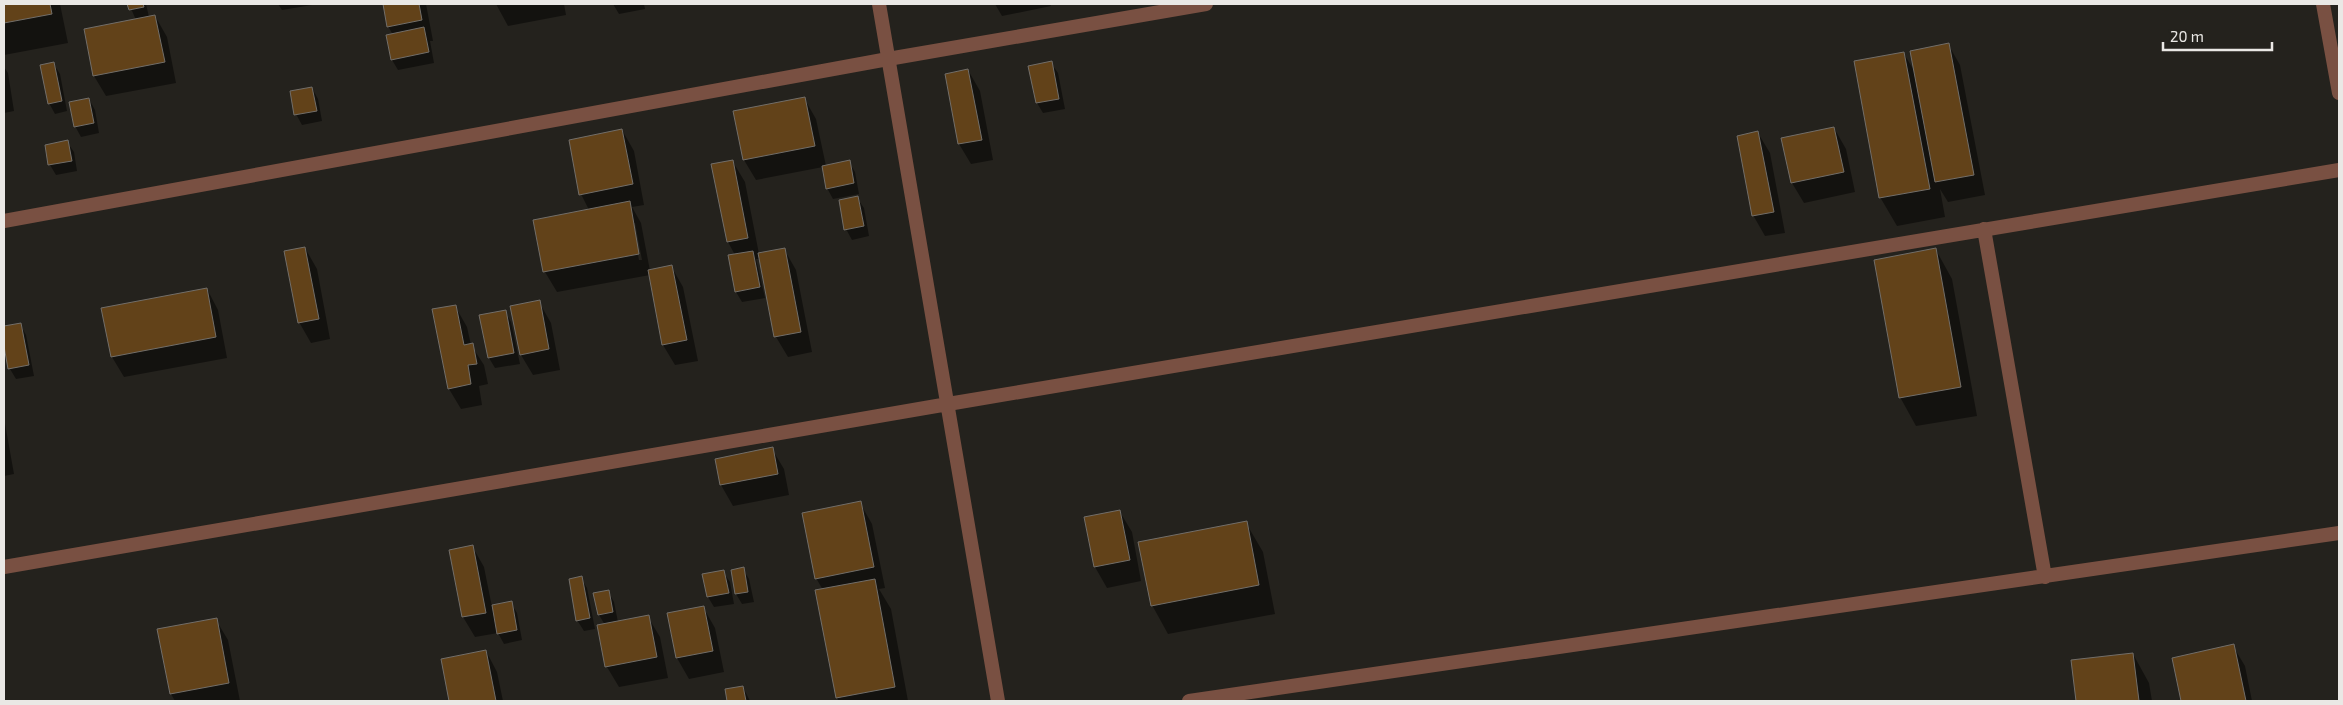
<svg xmlns="http://www.w3.org/2000/svg" width="2343" height="705" font-family="'Exo 2',sans-serif">
<style>
.shadow{fill:#0007;fill-rule:evenodd}
.building{fill:#624219;stroke:#726e69}
.lines{fill:none;stroke-linecap:round;stroke-linejoin:round}
.minor{stroke:#795042;stroke-width:14}
</style>
<rect width="100%" height="100%" fill="#24221d"/>
<path class="shadow" d="M4 4H60L68 43 4 55Z
M129 4H146L149 17 155 16 167 37 176 83 106 96 94 76 136 20Z
M278 4H318L282 10Z
M384 4H426L433 41H430L434 63 398 70 392 60 393 35 388 26Z
M496 4H564L566 15 508 26Z
M613 4H644L645 9 619 14Z
M995 4H1050L1051 6 1002 16Z
M1948 44 1960 65 1985 195 1948 202 1940 189 1945 217 1897 226 1880 197 1904 54 1915 72Z
M53 63 60 74 67 111 55 114 49 103Z
M1051 63 1058 73 1065 109 1043 113 1037 103Z
M4 67 8 73 14 111 4 113Z
M968 70 980 91 993 160 971 164 959 144Z
M312 88 318 99 322 121 302 125 296 114Z
M804 98 816 119 826 166 849 162 855 172 859 194 833 199 827 188 823 167 756 180 744 160Z
M89 99 95 110 99 133 81 137 75 126Z
M1834 128 1846 149 1855 192 1804 203 1792 183Z
M622 130 634 151 644 205 632 207 641 223 650 271 671 266 683 287 698 361 675 365 663 345 650 275 557 292 545 272 589 210 581 194ZM632 223H635L642 260H639Z
M1758 133 1770 153 1785 233 1765 236 1753 215Z
M67 142 74 152 77 171 56 175 50 165Z
M733 162 745 182 759 254 784 249 796 270 812 352 788 357 776 337 760 259H756L765 298 742 302 736 292 735 255 728 242 713 165Z
M857 198 864 208 869 236 852 240 846 229Z
M305 248 317 269 330 339 311 343 299 322Z
M1936 250 1952 279 1977 416 1916 426 1900 397Z
M207 289 218 310 227 358 124 377 112 357Z
M539 302 551 323 560 370 533 375 521 355Z
M455 306 467 327 471 345 484 365 488 384 479 386 482 405 461 409 449 389Z
M505 311 511 322 520 364 495 368 489 358 481 316Z
M20 324 26 335 34 376 16 379 10 369 4 327Z
M4 418 14 474 4 476Z
M772 449 784 469 789 495 733 506 721 485 716 460Z
M860 503 872 524 885 588 879 589 891 609 908 701H839L837 698 817 591 823 590 816 578Z
M1120 512 1132 532 1141 581 1107 588 1095 567 1086 518Z
M1246 523 1263 552 1275 614 1168 634 1152 605Z
M472 546 484 567 492 607 511 603 517 613 522 640 504 644 498 633 475 637 463 617Z
M743 569 749 579 754 602 742 604 736 594 732 571Z
M723 572 730 582 734 604 714 607 708 597 704 575Z
M581 578 587 588 595 629 584 631 577 620Z
M608 591 614 602 618 622 648 617 660 637 668 678 619 687 607 667 599 626 605 625 599 615 595 594Z
M703 607 715 628 724 672 689 679 677 658 669 614Z
M216 620 228 640 240 701H175L171 694 158 630Z
M2233 646 2245 666 2252 701H2182L2173 659Z
M486 651 497 672 503 701H450L442 660Z
M2133 654 2149 683 2152 701H2077L2072 661Z
M743 687 750 701H728L726 690Z"/>
<path class="building" d="M4 4H50L52 14 4 23Z
M127 4H143L144 7 129 10Z
M383 4H419L422 20 387 27Z
M155 15 165 62 93 76 84 29Z
M424 27 429 52 391 60 386 35Z
M1949 43 1974 175 1935 182 1910 51Z
M1904 52 1930 189 1879 198 1854 61Z
M1052 61 1059 99 1036 103 1028 66Z
M54 62 62 101 48 104 40 65Z
M968 69 982 140 958 144 945 74Z
M312 87 317 111 294 115 290 91Z
M805 97 815 146 743 160 733 111Z
M89 98 94 123 74 127 69 102Z
M1834 127 1844 172 1791 183 1781 138Z
M622 129 633 184 579 195 569 140Z
M1758 131 1774 212 1752 216 1737 136Z
M68 140 72 161 48 165 45 145Z
M733 160 748 238 727 242 711 164Z
M850 160 854 183 826 189 822 166Z
M858 196 864 226 844 230 839 200Z
M630 201 639 254 543 272 533 220Z
M305 247 319 319 298 323 284 251Z
M785 248 801 332 774 337 758 253Z
M1936 248 1961 387 1899 398 1874 260Z
M753 251 760 287 735 292 728 255Z
M672 265 687 340 662 345 648 270Z
M207 288 216 337 111 357 101 308Z
M540 300 549 349 520 355 510 306Z
M456 305 464 345 473 343 477 364 468 365 471 384 448 389 432 309Z
M506 310 514 353 488 358 479 315Z
M21 323 29 365 8 369 4 346V326Z
M773 447 778 474 720 485 715 459Z
M861 501 874 567 815 579 802 513Z
M1120 510 1130 560 1094 567 1084 517Z
M1247 521 1259 585 1151 606 1138 542Z
M473 545 486 613 462 617 449 550Z
M744 567 748 592 735 594 731 570Z
M724 570 729 593 707 597 702 574Z
M582 576 590 618 576 621 569 579Z
M875 579 895 687 836 698 815 590Z
M609 590 613 612 598 615 593 593Z
M512 601 517 630 497 634 492 605Z
M704 606 713 651 676 658 667 613Z
M649 615 657 657 605 667 597 625Z
M217 618 229 683 170 694 157 629Z
M2234 644 2246 701H2181L2172 658Z
M486 650 496 701H449L441 659Z
M2133 653 2139 701H2076L2071 660Z
M743 686 746 701H727L725 689Z"/>
<g class="lines">
<path class="minor" d="M879 4 998 701
M2323 4 2339 93
M4 221 888 59 1206 4
M1984 229 2045 577
M4 567 948 404 2339 170
M1189 701 2339 533"/>
</g>
<rect width="2343" height="705" fill="none" stroke="#eae8e5" stroke-width="10"/>
<path d="M2163 42v8h109v-8" fill="none" stroke="#eae8e5" stroke-width="2.5"/>
<text x="2170" y="42" font-size="15" fill="#eae8e5" stroke="#24221d" stroke-width="4" paint-order="stroke">20 m</text>
</svg>
